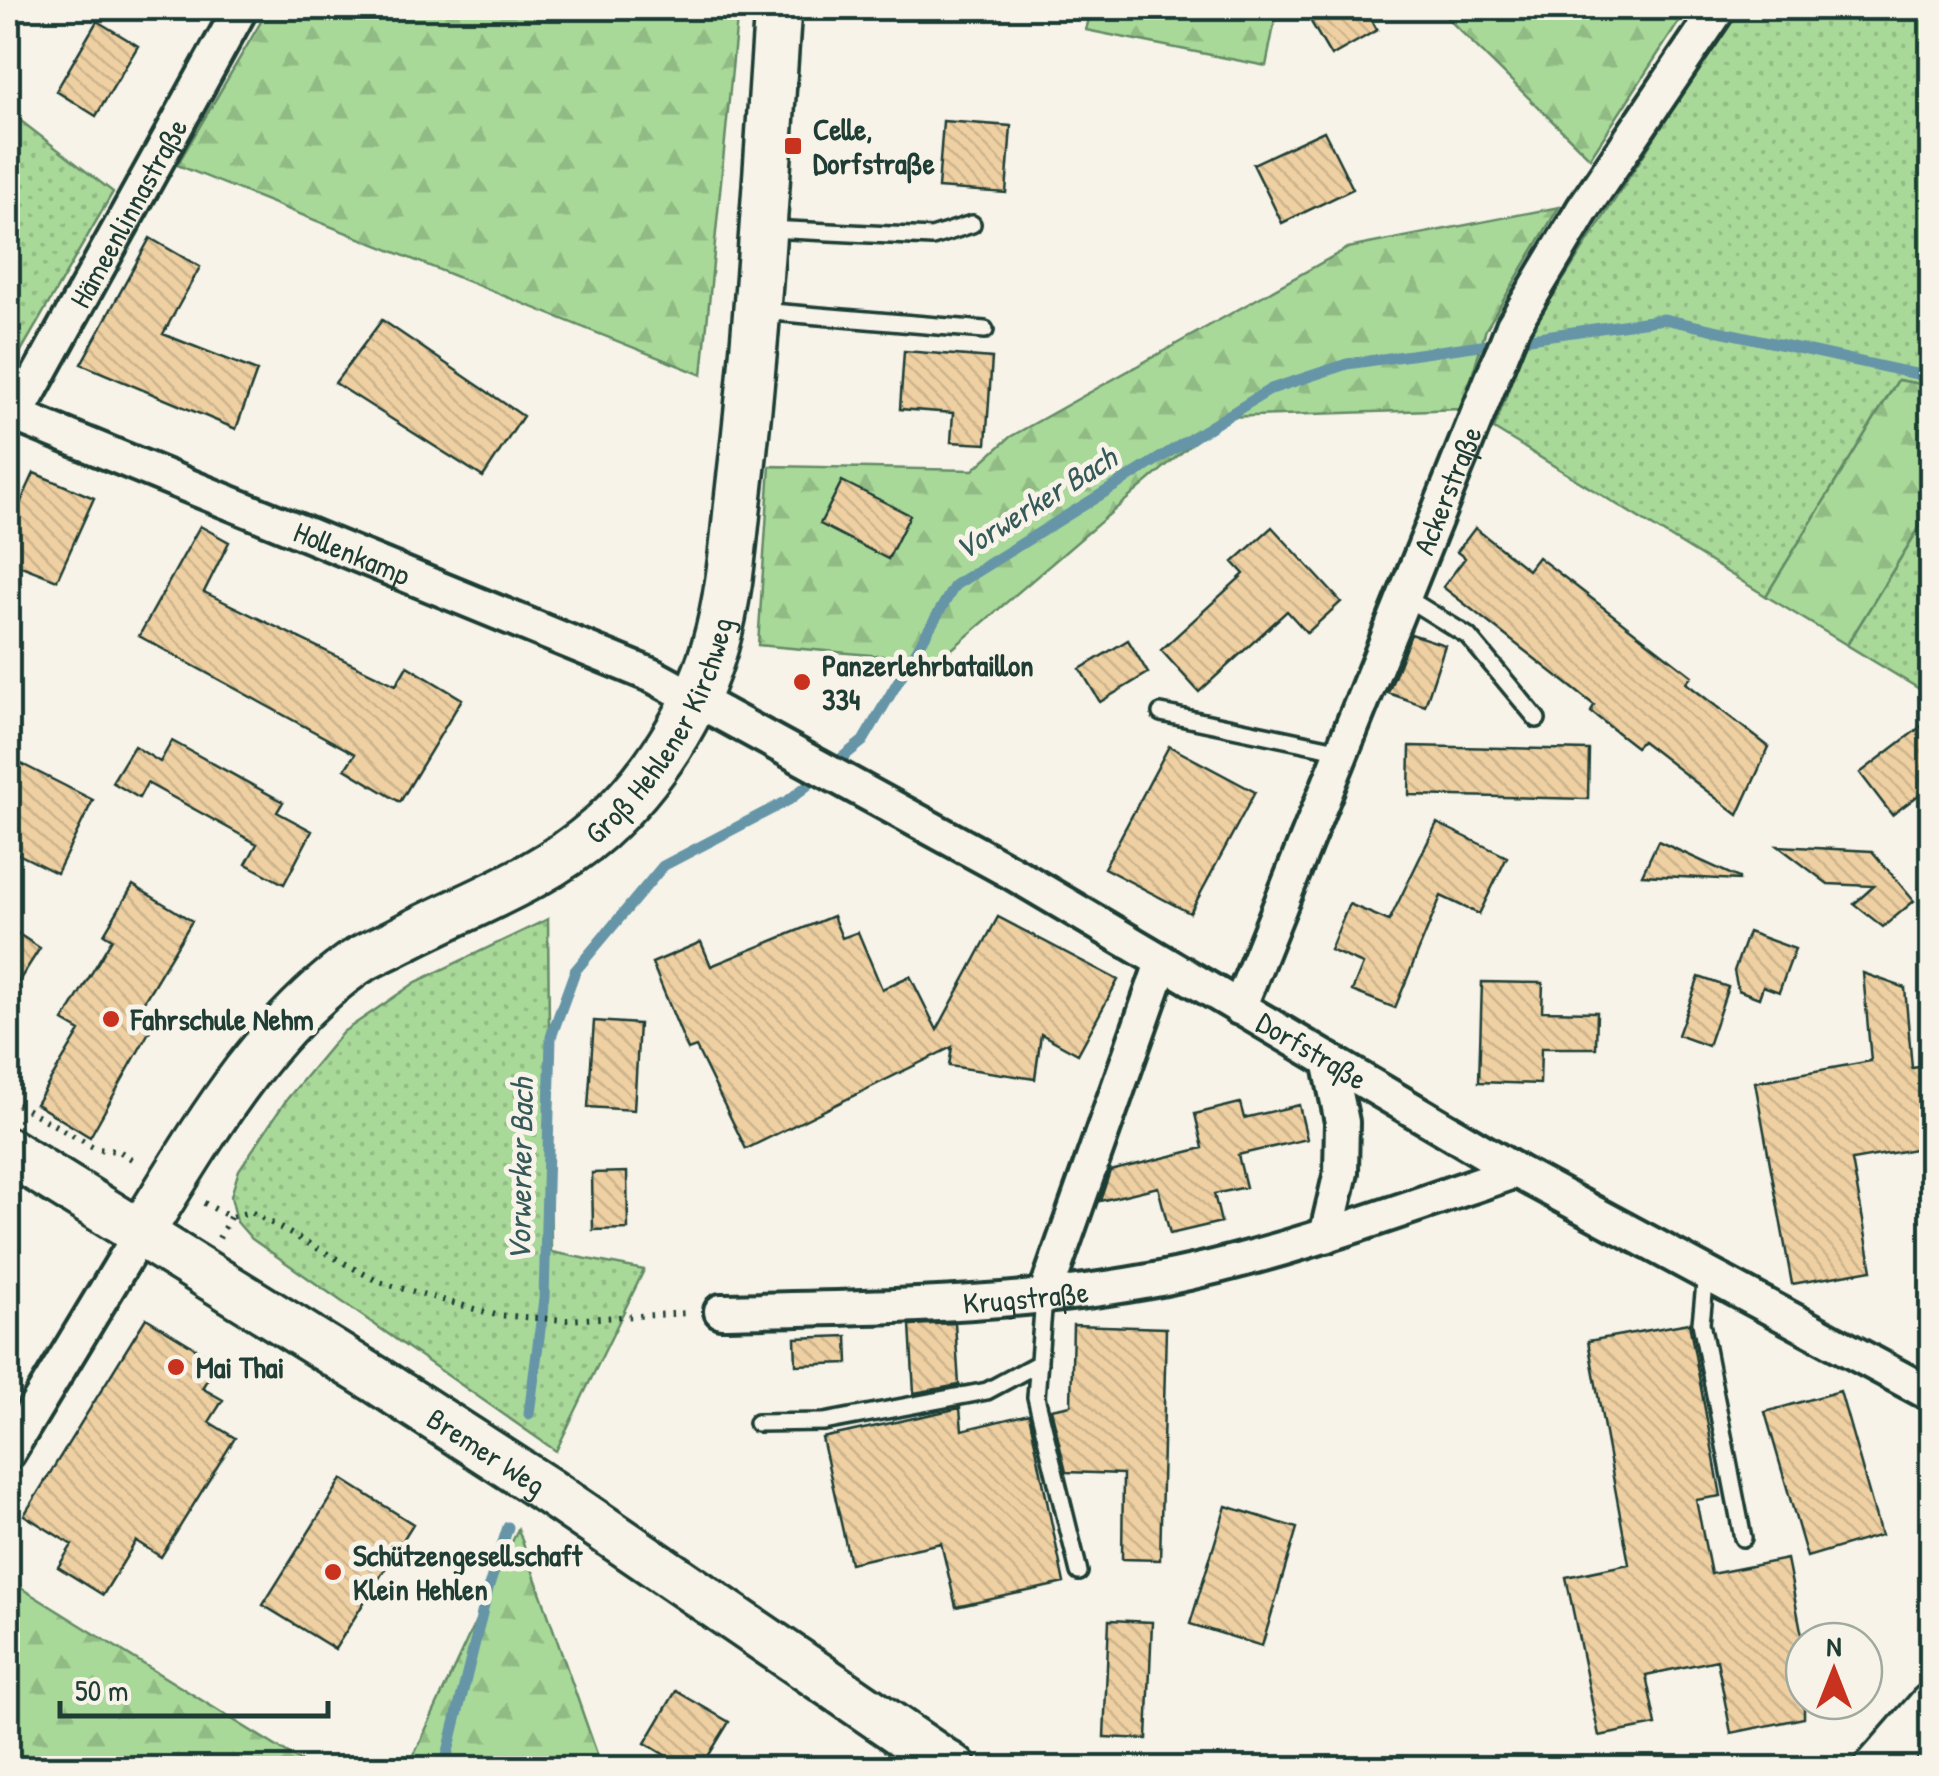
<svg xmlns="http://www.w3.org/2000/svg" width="1939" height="1776" font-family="'Patrick Hand',sans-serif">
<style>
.grass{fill:url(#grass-dots);stroke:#648b66;stroke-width:2.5}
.forest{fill:url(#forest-firs);stroke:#648b66;stroke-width:2.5}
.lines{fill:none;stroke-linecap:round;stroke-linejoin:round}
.stream{stroke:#6595a7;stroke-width:11}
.building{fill:url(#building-back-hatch);stroke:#1f3d34;stroke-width:2.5}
.lane-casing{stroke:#1f3d34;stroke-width:22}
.street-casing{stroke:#1f3d34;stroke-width:40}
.secondary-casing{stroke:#1f3d34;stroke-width:52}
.path{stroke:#1f3d34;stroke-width:6;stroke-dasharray:2.5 8;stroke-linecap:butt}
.lane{stroke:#f7f3e8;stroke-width:15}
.street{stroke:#f7f3e8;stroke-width:32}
.secondary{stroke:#f7f3e8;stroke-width:45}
.poi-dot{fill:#c8321e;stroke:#f7f3e8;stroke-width:4}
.labels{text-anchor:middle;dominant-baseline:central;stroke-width:10;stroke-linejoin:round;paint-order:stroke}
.poi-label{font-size:30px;font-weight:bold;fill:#1f3d34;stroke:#f7f3e8;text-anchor:start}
.street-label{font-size:30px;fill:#1f3d34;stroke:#f7f3e8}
.water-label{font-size:32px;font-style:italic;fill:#365a5a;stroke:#f7f3e8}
</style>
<defs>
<pattern id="grass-dots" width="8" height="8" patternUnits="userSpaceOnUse" patternTransform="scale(2.5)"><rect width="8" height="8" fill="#a9d999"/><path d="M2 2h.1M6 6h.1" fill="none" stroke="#91bb84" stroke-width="1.8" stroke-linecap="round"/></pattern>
<pattern id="forest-firs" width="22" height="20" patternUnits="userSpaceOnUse" patternTransform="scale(2.5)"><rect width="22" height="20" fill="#a9d999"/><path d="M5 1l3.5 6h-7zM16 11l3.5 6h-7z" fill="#91bb84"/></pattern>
<pattern id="building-back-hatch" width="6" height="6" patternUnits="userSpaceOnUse" patternTransform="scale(2.5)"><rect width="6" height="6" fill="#efd0a2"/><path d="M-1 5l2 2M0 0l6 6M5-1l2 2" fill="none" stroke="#ccb48c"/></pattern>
</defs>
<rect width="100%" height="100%" fill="#f7f3e8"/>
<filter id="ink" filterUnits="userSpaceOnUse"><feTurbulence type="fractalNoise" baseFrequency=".01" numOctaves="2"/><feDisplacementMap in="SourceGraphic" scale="20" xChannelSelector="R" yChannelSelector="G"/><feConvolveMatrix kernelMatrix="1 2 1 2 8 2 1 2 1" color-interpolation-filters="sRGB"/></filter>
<g filter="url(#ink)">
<path class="grass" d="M1738 8H1931V386L1898 380 1766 596 1494 429 1529 333Z
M8 111 113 192 13 365 8 367Z
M1927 515 1931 517V696L1847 645Z
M548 919 551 1252 644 1270 556 1451 252 1239 237 1222 231 1196 239 1170 287 1099 343 1032 416 982Z"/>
<path class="forest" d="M269 8H738L702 375 177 165Z
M1092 8H1302L1275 20 1266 66 1086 30Z
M1437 8H1688L1590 158Z
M1559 207 1486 329 1462 409 1223 417 938 661 758 645 770 466 973 470 1010 437 1348 248Z
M1898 380 1931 386V517L1927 515 1847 645 1766 596Z
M518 1529 602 1768H408Z
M8 1580 311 1768H8Z"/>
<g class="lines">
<path class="stream" d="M529 1414 544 1299 551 1037 575 971 663 866 789 800 863 741 955 585 1271 389 1347 364 1664 319 1916 374 1932 372
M444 1768 488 1589 508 1527"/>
</g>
<path class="building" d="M1336 8H1365L1377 30 1331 56 1311 22Z
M97 21 138 46 96 116 56 91Z
M943 121 1011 126 1006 193 938 188Z
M1324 131 1353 189 1282 223 1253 164Z
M150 238 200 267 163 334 257 371 236 429 81 364Z
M382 320 523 416 483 477 335 383Z
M904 351 992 358 986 444 951 442 953 413 900 409Z
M34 473 94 498 57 580 8 561V530Z
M842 481 910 515 888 559 820 524Z
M200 526 229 542 204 592 396 685 407 666 462 699 400 802 345 769 355 754 139 636Z
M1272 527 1341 602 1307 633 1287 611 1199 692 1161 650 1244 574 1233 562Z
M1475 528 1528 570 1538 557 1692 676 1686 683 1769 747 1738 815 1642 741 1636 747 1591 712 1594 705 1443 587 1465 558 1457 552Z
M1411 634 1445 645 1425 706 1388 693Z
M1128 640 1148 673 1100 702 1080 669Z
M1932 718V785L1892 815 1860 773Z
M172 741 283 802 277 812 312 831 284 884 246 864 257 844 147 783 139 798 112 782 134 746 160 762Z
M1169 746 1255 792 1190 913 1104 868Z
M1410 746 1589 750 1588 799 1409 795Z
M8 757 93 800 57 873 8 849Z
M1437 823 1507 857 1479 914 1441 896 1395 1008 1352 991 1363 964 1330 950 1349 904 1389 921Z
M1658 841 1739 878V880L1642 875Z
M1778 846 1872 851 1914 901 1883 927 1854 904 1874 886 1828 884Z
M133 885 192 921 141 1006 158 1016 90 1137 36 1104 80 1031 63 1021 112 939 104 934Z
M833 916 842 938 858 932 882 989 910 976 937 1030 998 917 1118 980 1078 1054 1041 1034 1035 1079 949 1066 952 1047 746 1149 696 1047 688 1050 652 963 701 942 711 966Z
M8 927 40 948 8 998Z
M1748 932 1795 949 1779 992 1763 986 1759 998 1738 990 1734 971Z
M1863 973 1905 988 1912 1068 1919 1067 1932 1146 1852 1160 1872 1270 1792 1284 1755 1082 1871 1061Z
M1699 977 1728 987 1708 1046 1678 1035Z
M1482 982 1543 983 1542 1011 1597 1012 1596 1048H1541L1540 1084 1479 1082Z
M594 1021 639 1024 634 1110 588 1107Z
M1240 1103 1244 1118 1299 1105 1307 1139 1238 1155 1246 1187 1214 1194 1221 1222 1170 1234 1158 1187 1100 1201 1110 1171 1203 1148 1195 1114Z
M627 1172 628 1229 593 1230 592 1173Z
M146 1318 218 1362 202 1388 223 1400 209 1422 235 1438 161 1557 136 1541 103 1595 58 1567 72 1545 24 1515Z
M955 1323 959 1385 914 1393 910 1325Z
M1689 1323 1721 1496 1696 1500 1711 1574 1787 1559 1804 1646V1718L1731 1733 1717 1660 1646 1675 1656 1725 1599 1736 1566 1577 1629 1564 1588 1341Z
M1073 1325 1166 1328 1160 1560 1122 1559 1123 1474 1066 1472 1051 1409 1071 1405Z
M847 1336 848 1363 796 1365 795 1338Z
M1840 1391 1881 1535 1807 1557 1765 1412Z
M960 1408 962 1430 1029 1414 1064 1583 956 1607 941 1543 850 1563 822 1438Z
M342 1479 413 1524 335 1649 263 1605Z
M1226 1506 1297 1528 1262 1646 1190 1624Z
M1109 1620 1152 1622 1147 1739 1104 1737Z
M676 1691 729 1722 701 1768H661L668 1757 645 1743Z"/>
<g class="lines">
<defs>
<path id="lane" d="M768 229 932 237 972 224
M760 311 985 330
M1405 597 1468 636 1537 719
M1161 713 1342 751
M1706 1274 1701 1323 1743 1538
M1044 1298 1036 1397 1079 1572
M757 1423 824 1422 987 1391 1039 1363"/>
<g id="street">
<path id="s1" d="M8 412 653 676 1011 872 1516 1171 1932 1395"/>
<path id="s2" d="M16 416 241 8"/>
<path id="s3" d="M1239 1008 1513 326 1583 209 1719 8"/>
<path d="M1326 1236 1341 1172 1342 1122 1329 1060"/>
<path d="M1044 1298 1162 963"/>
<path id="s4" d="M721 1311C867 1307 1016 1307 1160 1279 1281 1255 1399 1211 1516 1171"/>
<path d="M8 1453 140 1234"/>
</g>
<g id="secondary">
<path id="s5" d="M8 1151 378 1381 548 1491 953 1768"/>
<path id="s6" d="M140 1234C200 1138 260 1030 355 963 369 954 387 947 402 939 469 904 541 880 599 829 652 781 695 715 715 646 731 591 734 531 741 474 759 319 767 163 778 8"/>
<path d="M1878 1768 1932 1706"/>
</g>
</defs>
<use href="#lane" class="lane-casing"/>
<use href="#street" class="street-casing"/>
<use href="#secondary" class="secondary-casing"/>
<path class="path" d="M8 1099 97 1149 119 1151 138 1163
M204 1203 230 1217 251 1212 379 1282 496 1315 566 1320 690 1313
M219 1238 230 1217"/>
<use href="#lane" class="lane"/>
<use href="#street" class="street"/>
<use href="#secondary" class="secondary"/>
</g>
</g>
<g class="poi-dot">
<rect x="783" y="136" width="20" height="20" rx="5"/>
<circle cx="802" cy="682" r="10"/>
<circle cx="111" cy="1019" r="10"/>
<circle cx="176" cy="1367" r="10"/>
<circle cx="333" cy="1572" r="10"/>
</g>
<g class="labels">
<g class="poi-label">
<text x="813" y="129">Celle,<tspan x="813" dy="34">Dorfstraße</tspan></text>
<text x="822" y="665">Panzerlehrbataillon<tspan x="822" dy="34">334</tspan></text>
<text x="131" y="1019">Fahrschule Nehm</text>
<text x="196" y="1367">Mai Thai</text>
<text x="353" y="1555">Schützengesellschaft<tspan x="353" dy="34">Klein Hehlen</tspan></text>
</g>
<g class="street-label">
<text stroke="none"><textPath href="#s2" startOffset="232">Hämeenlinnastraße</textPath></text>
<text stroke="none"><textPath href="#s3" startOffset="558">Ackerstraße</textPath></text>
<text stroke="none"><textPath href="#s1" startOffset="372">Hollenkamp</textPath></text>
<text stroke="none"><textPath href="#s6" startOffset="745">Groß Hehlener Kirchweg</textPath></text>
<text stroke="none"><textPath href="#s1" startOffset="1455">Dorfstraße</textPath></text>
<text stroke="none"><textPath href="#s4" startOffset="305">Krugstraße</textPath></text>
<text stroke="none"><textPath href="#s5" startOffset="565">Bremer Weg</textPath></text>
</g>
<g class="water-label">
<text transform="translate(1035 503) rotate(-32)">Vorwerker Bach</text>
<text transform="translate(520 1170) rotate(-89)">Vorwerker Bach</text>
</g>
</g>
<rect width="1939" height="1776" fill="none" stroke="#f7f3e8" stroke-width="40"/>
<rect x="20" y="20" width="1899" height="1736" fill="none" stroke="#1f3d34" stroke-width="4" filter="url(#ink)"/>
<g transform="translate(1834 1671)"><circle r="48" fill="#f7f3e8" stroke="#a1aaa0" stroke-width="2.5"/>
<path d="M0-8L18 38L0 25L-18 38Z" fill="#c8321e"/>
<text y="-15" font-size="28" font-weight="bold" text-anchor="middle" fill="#1f3d34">N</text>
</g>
<path d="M60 1701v15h268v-15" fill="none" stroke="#1f3d34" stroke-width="5"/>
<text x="75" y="1701" font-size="30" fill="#1f3d34" stroke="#f7f3e8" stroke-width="8" paint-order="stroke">50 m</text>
</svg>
